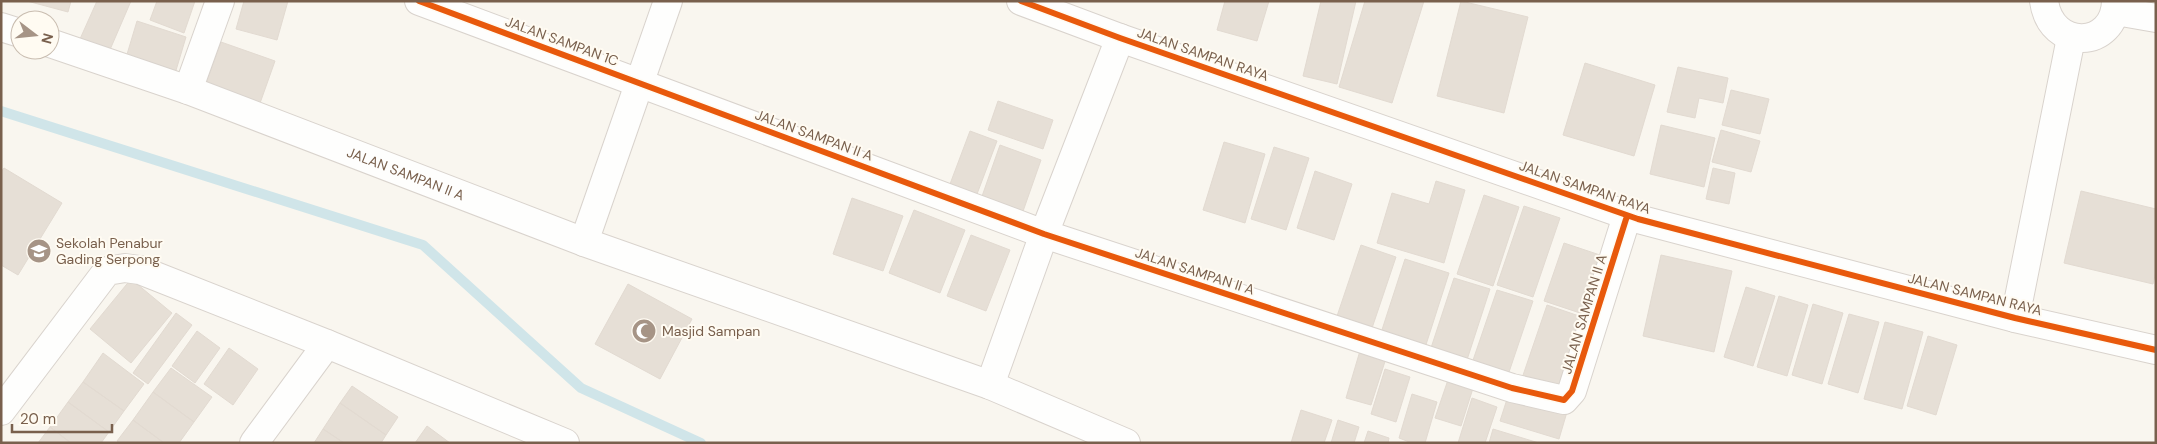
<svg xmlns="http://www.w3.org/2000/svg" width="2157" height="444" font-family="'DM Sans',sans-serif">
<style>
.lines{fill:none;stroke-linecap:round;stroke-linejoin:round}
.stream{stroke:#d0e5e9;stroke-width:10}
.building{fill:#e6dfd6;stroke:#e2dad1}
.minor-casing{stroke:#d9d3cd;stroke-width:30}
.minor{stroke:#fefefd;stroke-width:28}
.cycleway-casing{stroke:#fffbf2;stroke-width:9}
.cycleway{stroke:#e8590c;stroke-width:6}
.labels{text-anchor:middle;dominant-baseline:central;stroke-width:4;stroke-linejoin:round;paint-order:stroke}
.street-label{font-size:14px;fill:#79604d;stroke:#fffbf2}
.poi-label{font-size:14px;fill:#79604d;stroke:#fffbf2;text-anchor:start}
</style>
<rect width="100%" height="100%" fill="#f9f6ef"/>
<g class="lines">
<path class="stream" d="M1 111 423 245 581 388 701 443"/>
</g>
<path class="building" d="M27 1H71L68 12Z
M97 1H131L109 52 80 39Z
M157 1H195L184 33 150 20Z
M244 1H288L277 40 236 29Z
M1225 1H1269L1257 41 1217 30Z
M1321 1H1356L1337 84 1303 76Z
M1365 1H1424L1392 103 1339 87Z
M1461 1 1528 17 1504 113 1437 96Z
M137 21 186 37 174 77 125 61Z
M221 42 275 61 259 106 205 86Z
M1585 63 1655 85 1634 156 1563 135Z
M1678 67 1728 78 1723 103 1699 98 1695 118 1667 112Z
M1731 90 1769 99 1760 134 1722 125Z
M998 101 1053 120 1043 149 988 130Z
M1661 125 1715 138 1704 187 1650 174Z
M1721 130 1760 141 1751 172 1712 162Z
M970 131 997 141 974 202 947 192Z
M1224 142 1265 154 1245 223 1203 210Z
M1000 145 1041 160 1021 217 980 202Z
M1274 147 1309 158 1286 230 1251 219Z
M4 168 62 203 18 275 1 265V172Z
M1713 168 1735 173 1729 204 1706 199Z
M1315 171 1352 184 1334 240 1297 228Z
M1436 181 1465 190 1444 263 1377 243 1392 193 1429 204Z
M2081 191 2156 209V271L2153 284 2064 263Z
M1484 195 1519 207 1493 286 1457 274Z
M852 198 903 216 883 271 833 254Z
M1524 206 1560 218 1533 297 1497 285Z
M914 210 965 230 940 293 889 273Z
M971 235 1010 250 986 311 947 296Z
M1564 243 1603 256 1583 314 1544 301Z
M1361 245 1396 257 1369 337 1334 325Z
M1661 255 1732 271 1714 352 1643 336Z
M1405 259 1449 273 1423 354 1379 339Z
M1454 278 1490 289 1464 369 1428 357Z
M131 279 172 313 131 363 90 329Z
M628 284 692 319 660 379 595 344Z
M1746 287 1775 296 1753 366 1724 357Z
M1497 290 1533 301 1506 381 1470 369Z
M1779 296 1808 305 1787 376 1757 367Z
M1813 304 1843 313 1822 384 1792 375Z
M1547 305 1582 317 1555 396 1520 384Z
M176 313 192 325 148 384 133 373Z
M1849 314 1879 322 1858 393 1828 384Z
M1885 322 1923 332 1902 409 1864 399Z
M197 331 220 348 195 383 172 366Z
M1928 336 1957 345 1936 415 1907 406Z
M1362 344 1388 352 1371 405 1346 398Z
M229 348 258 369 233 405 204 384Z
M103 353 144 384 124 411 83 382Z
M171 368 212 397 194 422 153 392Z
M1385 369 1410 377 1396 422 1371 414Z
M1450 374 1475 382 1461 426 1435 418Z
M83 382 124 411 109 432 68 402Z
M352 386 398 417 386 435 340 403Z
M153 392 194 422 179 443H164L133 420Z
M1509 393 1567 412 1559 439 1500 421Z
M1412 394 1437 402 1425 443H1412L1399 438Z
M1472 398 1497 407 1485 443H1458Z
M68 402 109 432 101 443H71L50 427Z
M340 403 386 435 381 443H344L323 429Z
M1301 410 1332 420 1324 443H1291Z
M133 420 164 443H120L117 441Z
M1338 420 1359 427 1354 443H1331Z
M427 426 450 443H415Z
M50 427 71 443H38Z
M323 429 344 443H314Z
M1493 429 1539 443H1489Z
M1368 431 1389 438 1388 443H1364Z"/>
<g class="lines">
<defs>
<g id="minor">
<path d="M419 1 1044 234 1512 388 1564 400 1572 391 1627 216"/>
<path d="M1021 1 1120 38 1638 219 2015 318 2156 350"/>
<path d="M2044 1C2051 52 2115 49 2116 1"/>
<path d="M2116 11 2156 18"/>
<path d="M1 27 20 33"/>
<path id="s1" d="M50 43 188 90 584 242 990 385 1126 443"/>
<path d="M188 90 220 1"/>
<path d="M584 242 668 1"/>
<path d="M2015 318 2071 38"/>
<path d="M990 385 1044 234 1120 38"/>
<path d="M1 411 107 271 125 268 140 270 327 344 565 443"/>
<path d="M254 443 327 344"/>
</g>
</defs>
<use href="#minor" class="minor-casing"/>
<use href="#minor" class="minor"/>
<defs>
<path id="cycleway" d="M419 1 1044 234 1512 388 1564 400 1572 391 1627 216
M1021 1 1120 38 1638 219 2015 318 2156 350"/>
</defs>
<use href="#cycleway" class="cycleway-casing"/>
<use href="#cycleway" class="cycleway"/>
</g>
<defs>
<symbol id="school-disc" viewBox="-11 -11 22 22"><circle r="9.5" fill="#a69486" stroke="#fffbf2"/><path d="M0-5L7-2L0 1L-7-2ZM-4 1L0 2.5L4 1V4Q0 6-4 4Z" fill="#fff"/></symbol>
<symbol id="mosque-disc" viewBox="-11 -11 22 22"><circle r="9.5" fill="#a69486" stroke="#fffbf2"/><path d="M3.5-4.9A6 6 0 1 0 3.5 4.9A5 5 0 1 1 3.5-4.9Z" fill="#fff"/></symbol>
</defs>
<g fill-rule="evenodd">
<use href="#school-disc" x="25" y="237" width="28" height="28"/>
<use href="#mosque-disc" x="630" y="317" width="28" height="28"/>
</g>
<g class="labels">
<g class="street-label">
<text transform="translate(562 41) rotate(20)">JALAN SAMPAN 1C</text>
<text transform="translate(1203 54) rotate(19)">JALAN SAMPAN RAYA</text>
<text transform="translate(814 135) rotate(20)">JALAN SAMPAN II A</text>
<text stroke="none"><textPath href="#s1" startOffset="379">JALAN SAMPAN II A</textPath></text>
<text transform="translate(1585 187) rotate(19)">JALAN SAMPAN RAYA</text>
<text transform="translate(1195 271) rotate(18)">JALAN SAMPAN II A</text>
<text transform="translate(1975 294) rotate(14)">JALAN SAMPAN RAYA</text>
<text transform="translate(1584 314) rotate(-73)">JALAN SAMPAN II A</text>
</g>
<g class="poi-label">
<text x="56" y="243">Sekolah Penabur<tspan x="56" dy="16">Gading Serpong</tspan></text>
<text x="662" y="331">Masjid Sampan</text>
</g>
</g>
<rect width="2157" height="444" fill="none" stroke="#79604d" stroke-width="5"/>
<g transform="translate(35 35) rotate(106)"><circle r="24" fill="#fffbf2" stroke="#c9bdb0"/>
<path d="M0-4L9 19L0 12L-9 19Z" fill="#a69486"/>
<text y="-8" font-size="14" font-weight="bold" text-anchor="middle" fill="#79604d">N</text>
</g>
<path d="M12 424v8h100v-8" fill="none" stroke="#79604d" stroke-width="2.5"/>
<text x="20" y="424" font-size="15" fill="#79604d" stroke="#fffbf2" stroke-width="4" paint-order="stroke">20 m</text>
</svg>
